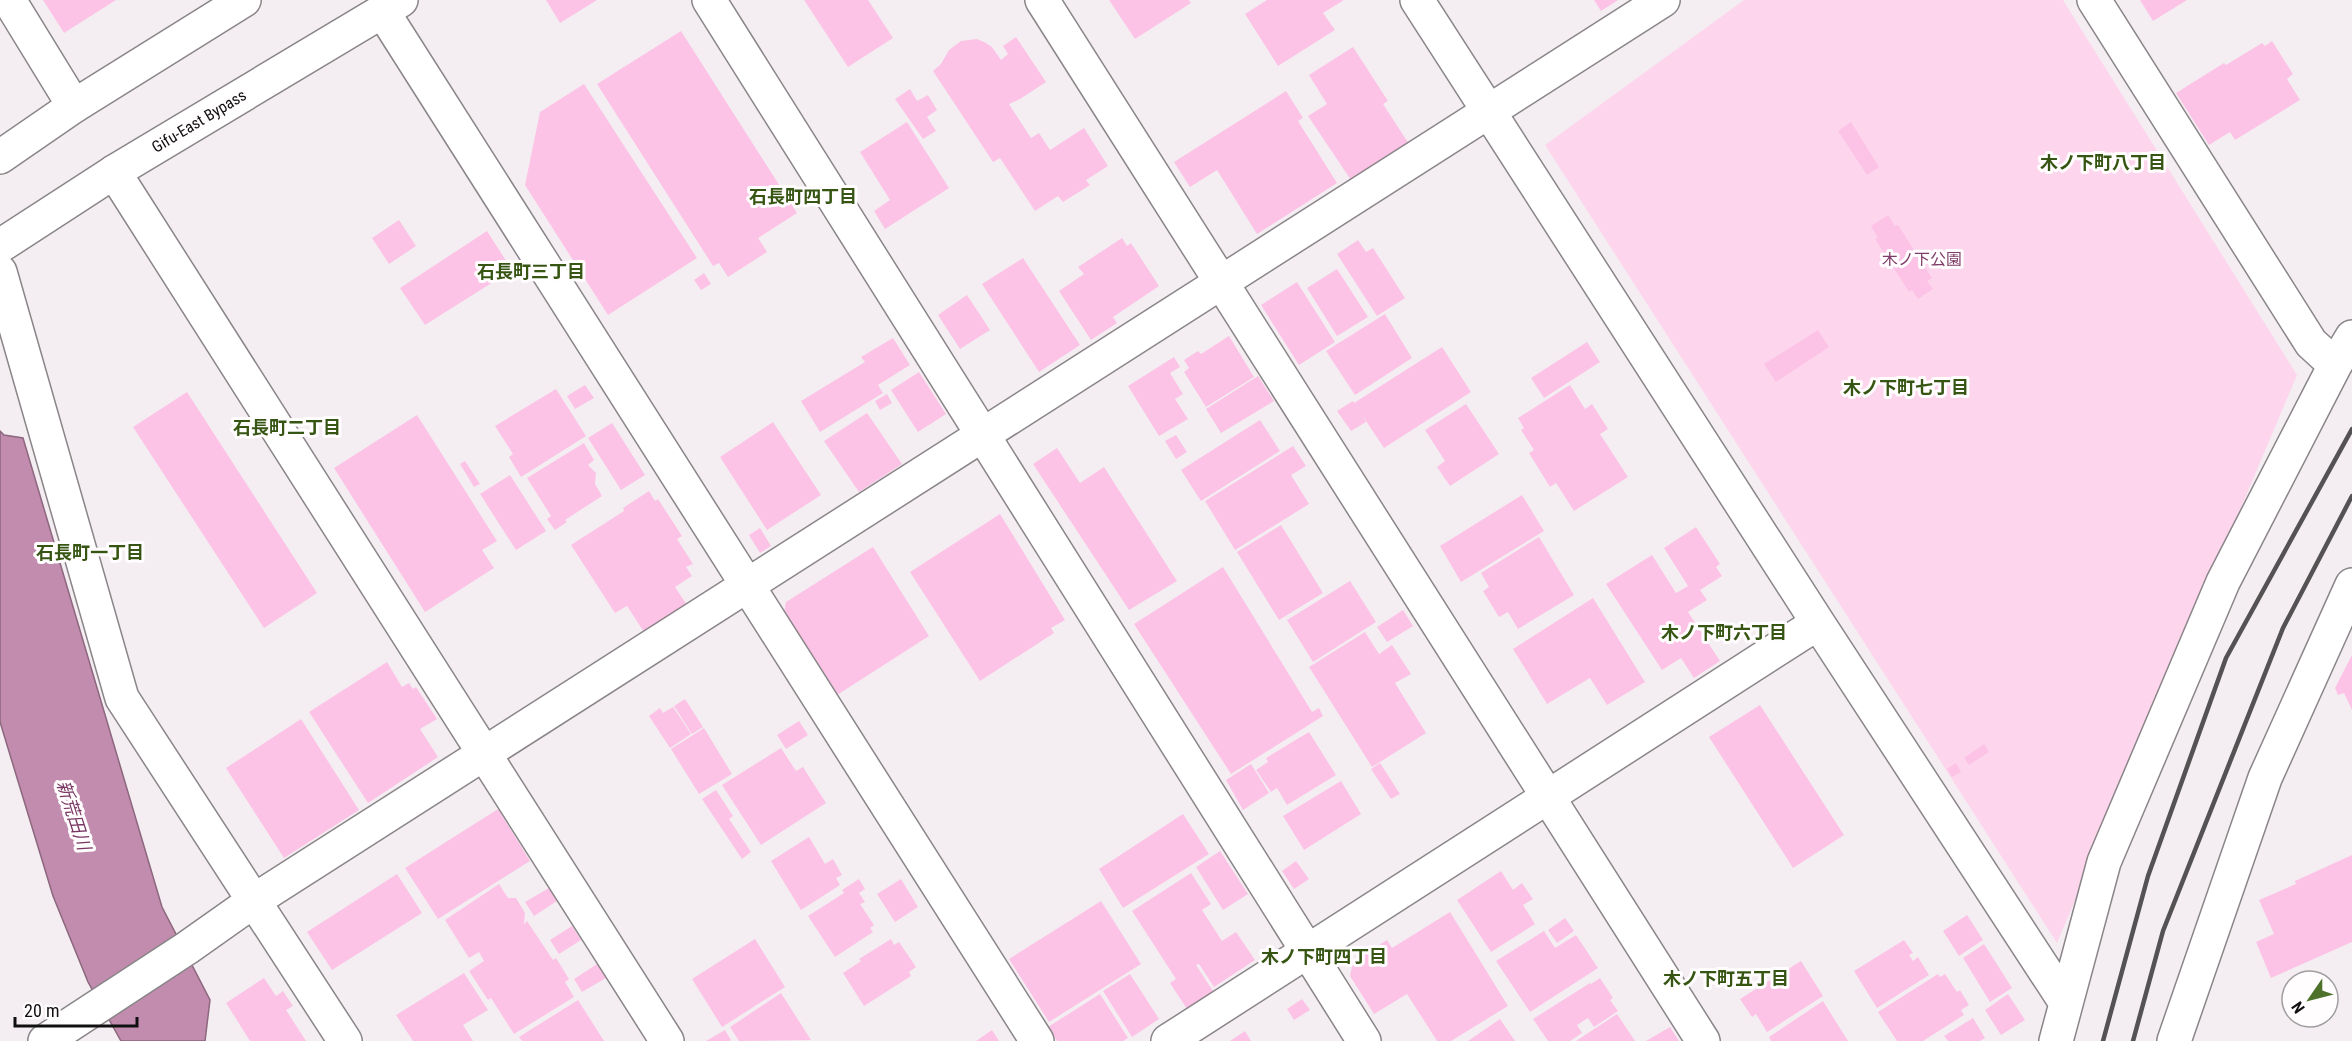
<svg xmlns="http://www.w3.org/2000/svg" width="2352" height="1041" font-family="'Roboto Condensed','Noto Sans JP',sans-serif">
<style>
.green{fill:#fdd6ed}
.water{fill:#c18cad;stroke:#8c677e;stroke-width:1.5}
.building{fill:#fcc3e6}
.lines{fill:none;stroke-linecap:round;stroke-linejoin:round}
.minor-casing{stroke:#8a8588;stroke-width:36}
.trunk-casing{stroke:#8a8588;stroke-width:36}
.minor{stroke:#fff;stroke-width:33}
.trunk{stroke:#fff;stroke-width:33}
.rail{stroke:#555254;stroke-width:4.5}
.labels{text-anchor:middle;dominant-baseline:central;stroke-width:6;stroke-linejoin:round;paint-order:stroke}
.street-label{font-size:16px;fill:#111011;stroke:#fffdfe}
.park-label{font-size:16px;fill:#7f3c68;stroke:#fffdfe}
.neighbourhood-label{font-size:18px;font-weight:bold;fill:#365513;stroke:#fffdfe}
.water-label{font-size:18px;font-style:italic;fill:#793763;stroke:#fffdfe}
</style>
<rect width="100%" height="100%" fill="#f4eef2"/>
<path class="green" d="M1744 0H2063L2297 375 2057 943 1545 145Z"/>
<path class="water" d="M0 431 4 435 23 438 162 907 210 1000 205 1041H121L88 982 53 896 0 722Z"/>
<path class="building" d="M43 0H116L64 33Z
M546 0H597L560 23Z
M804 0H868L893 38 848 67Z
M1109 0H1189L1191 3 1135 39Z
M1267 0H1344L1323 13 1335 30 1278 66 1245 14Z
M1594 0H1618L1601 11Z
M2140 0H2187L2153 21Z
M681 31 797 213 758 238 767 252 728 277 719 263 713 266 597 84Z
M1016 37 1046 82 1020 99 1009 104 1031 138 1039 133 1050 150 1084 128 1108 166 1086 180 1090 185 1063 202 1058 196 1035 211 1000 158 993 162 933 71 941 64 949 50 961 41 977 39 986 43 992 47 1001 60 1008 54 1003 46Z
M2272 41 2293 74 2287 79 2300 100 2235 140 2230 132 2209 145 2176 93 2224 63 2226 65 2262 43 2265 46Z
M1353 47 1388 101 1383 104 1409 144 1351 180 1308 116 1327 104 1309 75Z
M584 84 697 258 608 315 525 185 540 112Z
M910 89 917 101 928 95 937 110 927 117 936 131 923 139 895 99Z
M1286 91 1303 118 1298 121 1337 183 1257 234 1217 170 1190 187 1174 162Z
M907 122 949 188 885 229 874 211 890 200 860 152Z
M1851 122 1879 167 1867 175 1838 131Z
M1888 215 1895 226 1898 225 1932 278 1927 281 1933 289 1918 299 1912 290 1909 292 1875 239 1878 238 1871 226Z
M399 220 416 246 389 264 372 238Z
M487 231 512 270 425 325 400 288Z
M1122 238 1127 246 1131 243 1159 286 1113 317 1117 323 1091 340 1059 291 1084 274 1078 267Z
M1358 240 1366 252 1373 248 1405 298 1377 316 1337 254Z
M1023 258 1080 345 1039 372 982 284Z
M1337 269 1368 317 1337 336 1307 288Z
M704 273 711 284 701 290 694 280Z
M1297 282 1335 342 1299 365 1261 305Z
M967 295 990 330 960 349 938 315Z
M1385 314 1412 358 1355 395 1326 351Z
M1818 330 1829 347 1776 382 1764 364Z
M1229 336 1254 377 1206 407 1184 372 1189 368 1184 360 1198 351 1201 354Z
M893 338 910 365 878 385 883 393 820 432 801 401 865 362 861 357Z
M1587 342 1600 362 1544 398 1531 378Z
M1442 347 1471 392 1384 448 1362 415 1366 422 1351 431 1337 411 1353 401 1354 403Z
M1174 357 1180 367 1170 373 1183 394 1175 399 1188 419 1159 436 1128 386Z
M919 372 946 414 918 432 891 390Z
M1258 376 1274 401 1221 433 1206 409Z
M585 385 594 398 575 409 567 396Z
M1570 385 1585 409 1592 404 1608 429 1600 434 1628 477 1574 511 1556 483 1550 487 1529 453 1534 450 1521 430 1524 428 1518 418Z
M556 389 586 436 521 477 509 457 513 454 495 426Z
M187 392 317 593 264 628 133 427Z
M887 394 892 403 880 410 875 401Z
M1466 404 1499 454 1450 486 1437 467 1445 461 1425 430Z
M867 413 902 464 859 492 824 441Z
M417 415 497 541 482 550 494 568 425 612 334 468Z
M1260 420 1280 451 1201 501 1181 470Z
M773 422 821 495 767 530 720 457Z
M612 423 645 475 621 490 588 438Z
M1176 435 1187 452 1176 459 1165 441Z
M584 443 594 460 588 465 596 473 595 484 602 496 565 520 567 522 555 530 547 519 551 516 527 478Z
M1293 446 1306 466 1291 475 1309 504 1235 550 1205 501Z
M1057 448 1080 483 1104 467 1177 581 1129 610 1033 464Z
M465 461 480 484 474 487 460 464Z
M510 475 546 531 516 550 480 494Z
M649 491 655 501 658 499 682 536 677 539 693 564 686 567 692 576 675 587 687 605 644 632 627 606 615 613 571 545 624 511 623 508Z
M1522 495 1544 531 1461 582 1440 546Z
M1000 514 1065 620 1051 628 1054 633 980 681 910 572Z
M1281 525 1323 593 1279 620 1237 552Z
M1696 527 1720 564 1716 567 1722 576 1700 590 1707 600 1688 612 1720 661 1694 678 1681 658 1662 670 1606 584 1652 555 1676 593 1688 586 1664 548Z
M760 528 771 546 760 553 749 535Z
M1539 537 1574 595 1518 629 1508 612 1499 617 1483 591 1489 587 1481 573Z
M873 547 929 636 837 695 784 612 786 602Z
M1223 567 1312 712 1319 708 1323 716 1231 774 1134 624Z
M1350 581 1376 622 1313 662 1287 620Z
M1593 598 1645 682 1607 705 1590 678 1547 704 1513 649Z
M1403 610 1413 626 1387 642 1377 627Z
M1365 632 1379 654 1392 645 1411 674 1395 683 1426 733 1372 767 1309 667Z
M2352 655V710L2344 693 2338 695 2335 688Z
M387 662 402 687 409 683 413 689 416 687 437 719 420 729 438 757 368 803 309 712Z
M685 699 703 727 692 734 674 706Z
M1760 705 1844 835 1793 868 1709 737Z
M673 707 691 734 670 748 649 716 660 708 663 713Z
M301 719 359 810 284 858 226 768Z
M799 721 808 735 786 749 777 735Z
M704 728 732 774 699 794 671 749Z
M1309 732 1336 775 1287 805 1277 788 1271 792 1256 770 1268 762 1266 758Z
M1984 744 1989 752 1969 765 1964 758Z
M781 748 796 771 803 767 826 803 761 845 722 785Z
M1380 763 1400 794 1391 799 1371 769Z
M1956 763 1961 772 1952 777 1947 769Z
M1251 764 1269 793 1243 810 1226 780Z
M1341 781 1361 814 1304 850 1283 816Z
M716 790 733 816 729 819 751 852 742 859 702 799Z
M498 809 530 861 438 919 405 868Z
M1183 814 1209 854 1123 908 1099 869Z
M809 837 825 864 833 859 842 875 836 878 840 885 801 910 771 861Z
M1220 851 1248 894 1223 910 1196 867Z
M2352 855V942L2271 978 2256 942 2274 934 2259 900 2296 884 2295 881Z
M1296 861 1309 879 1294 889 1282 871Z
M1501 871 1513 890 1522 883 1533 899 1523 905 1535 924 1491 952 1457 900Z
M1191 873 1211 904 1202 910 1222 941 1236 932 1255 960 1214 987 1199 964 1196 965 1213 991 1187 1009 1170 983 1176 979 1132 911Z
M397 874 422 913 332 970 307 932Z
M859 879 865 889 859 893 865 902 860 904 874 925 870 928 873 932 835 957 808 916 844 893 842 890Z
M901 879 918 907 895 922 877 894Z
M499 884 508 898H516L525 913 524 924 527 921 553 960 556 958 569 979 565 982 574 997 514 1034 491 998 488 1000 469 971 484 961 479 952 469 958 445 920Z
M549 888 557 901 534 916 525 902Z
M1101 901 1141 964 1049 1022 1009 959Z
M1450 912 1508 1006 1451 1041H1437L1407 994 1374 1014 1350 976 1353 961 1387 940 1392 948Z
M1967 915 1983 940 1959 956 1943 931Z
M1565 918 1574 931 1557 943 1548 930Z
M572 926 581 940 559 954 550 940Z
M1544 931 1555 948 1576 935 1598 968 1530 1012 1496 961Z
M755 939 785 987 722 1027 692 979Z
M891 939 894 945 899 942 916 967 909 972 911 976 864 1006 843 973 861 961 859 959Z
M1904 940 1913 953 1909 955 1913 961 1918 957 1929 975 1877 1008 1854 971Z
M1984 944 2012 988 1990 1002 1963 958Z
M1801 961 1823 996 1767 1032 1756 1014 1752 1017 1740 999Z
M597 964 606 978 582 992 574 979Z
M464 973 488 1010 463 1025 473 1041H413L396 1015Z
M1130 974 1159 1019 1132 1037 1103 991Z
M1938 974 1940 977 1945 974 1957 992 1960 990 1969 1005 1961 1010 1964 1015 1923 1041H1897L1878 1012Z
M264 978 276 996 283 991 293 1006 286 1010 306 1041H250L226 1003Z
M1600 978 1613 998 1610 1000 1618 1011 1594 1027 1588 1018 1577 1025 1582 1033 1570 1041H1548L1533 1019 1590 983 1591 984Z
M781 993 811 1040 739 1041 730 1027Z
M1100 994 1128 1038 1123 1041H1057L1048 1027Z
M2008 994 2025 1020 2001 1035 1985 1010Z
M1302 999 1310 1010 1294 1020 1287 1009Z
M578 1000 604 1041H522L519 1037Z
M1823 1001 1848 1041H1771L1769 1037Z
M1617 1014 1635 1041H1576Z
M1973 1018 1985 1038 1980 1041H1948L1944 1036Z
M1500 1019 1515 1041H1468Z
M1670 1027 1679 1041H1646Z
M725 1030 731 1040 729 1041H706Z
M992 1030 999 1041H976Z
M1245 1031 1251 1041H1230Z"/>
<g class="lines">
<defs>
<path id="minor" d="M9 0 74 106
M709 0 1364 1041
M1042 0 1703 1041
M1417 0 1818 623 2066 1003
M2094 0 2311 343 2335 365
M383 12 1037 1041
M114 172 667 1041
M0 272 122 698 345 1041
M45 1041 187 948 255 900 1663 0
M1168 1041 1818 623
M2056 1041 2104 862 2223 582 2335 365 2352 337
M2174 1041 2265 778 2352 585"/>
<path id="trunk" d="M0 157 74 106 244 0
M0 246 114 172 401 0"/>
</defs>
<use href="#minor" class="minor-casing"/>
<use href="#trunk" class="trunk-casing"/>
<use href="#minor" class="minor"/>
<use href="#trunk" class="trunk"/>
<path class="rail" d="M2103 1041 2148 876 2226 658 2352 429
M2133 1041 2163 931 2283 628 2352 496"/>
</g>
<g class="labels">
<g class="street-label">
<text transform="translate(199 121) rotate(-31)">Gifu-East Bypass</text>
</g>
<g class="park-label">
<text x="1922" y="259">木ノ下公園</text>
</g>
<g class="neighbourhood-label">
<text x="2103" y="162">木ノ下町八丁目</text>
<text x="803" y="196">石長町四丁目</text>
<text x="531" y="271">石長町三丁目</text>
<text x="1906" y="387">木ノ下町七丁目</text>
<text x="287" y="427">石長町二丁目</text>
<text x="90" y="552">石長町一丁目</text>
<text x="1724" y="632">木ノ下町六丁目</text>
<text x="1324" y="956">木ノ下町四丁目</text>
<text x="1726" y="978">木ノ下町五丁目</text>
</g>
<g class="water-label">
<text transform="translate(74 815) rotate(72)">新荒田川</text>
</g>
</g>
<g transform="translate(2310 999) rotate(235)"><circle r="28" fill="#fffdfe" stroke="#a09e9f" stroke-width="1.5"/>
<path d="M0-4.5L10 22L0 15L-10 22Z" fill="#4e722b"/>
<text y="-9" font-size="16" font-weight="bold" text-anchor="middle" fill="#111011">N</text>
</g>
<path d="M15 1017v9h122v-9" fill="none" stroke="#111011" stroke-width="3"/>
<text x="24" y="1017" font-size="18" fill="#111011" stroke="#fffdfe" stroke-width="4.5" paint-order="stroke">20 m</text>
</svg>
